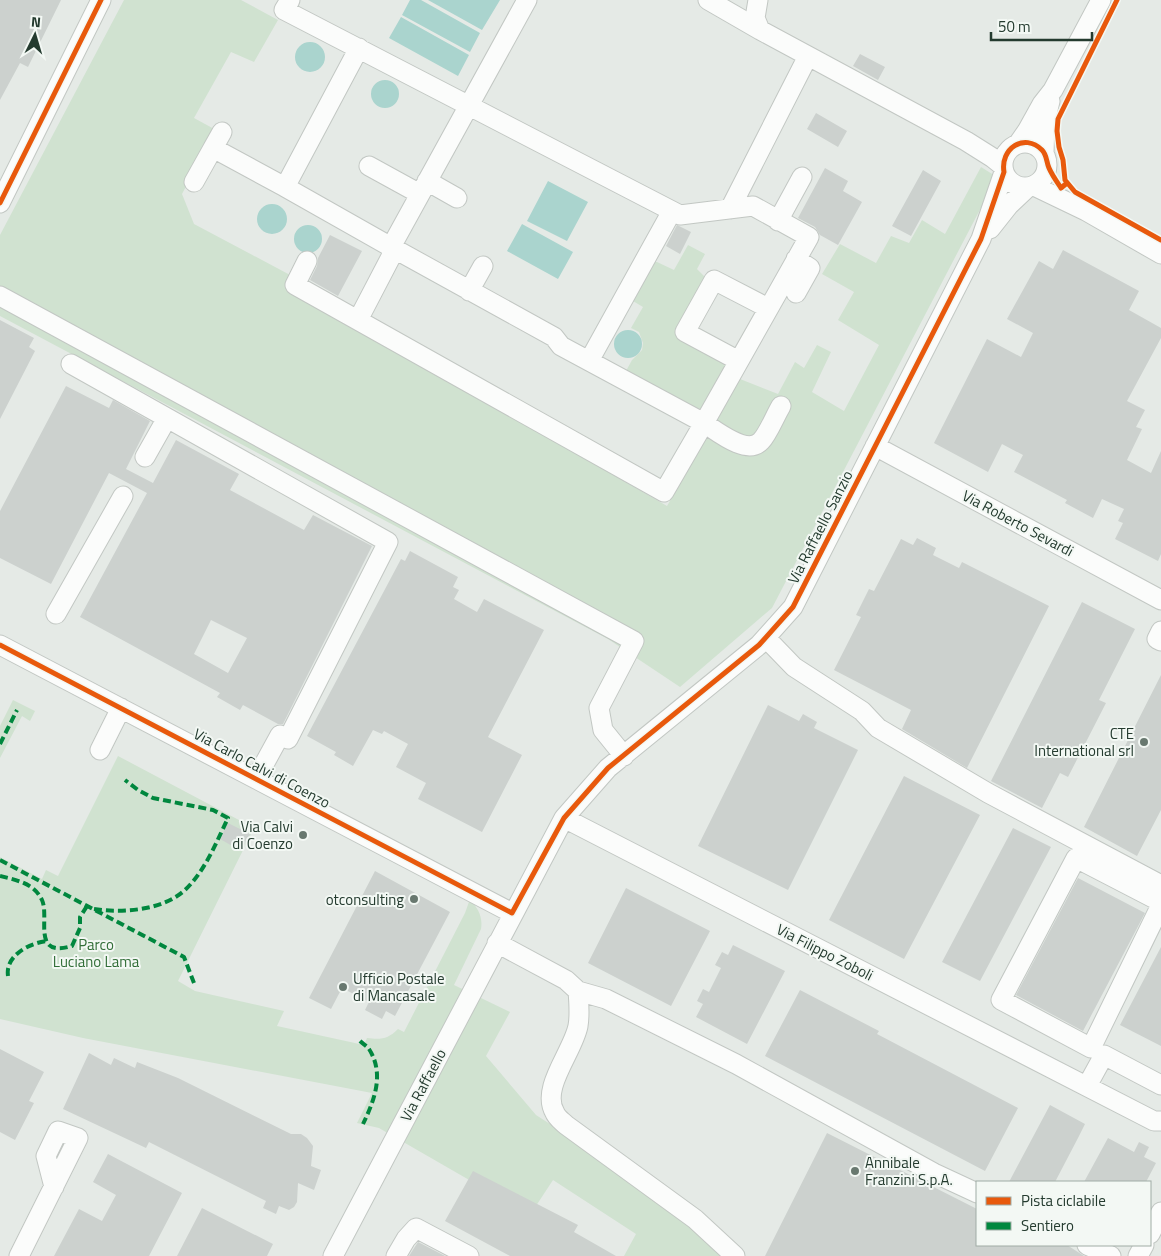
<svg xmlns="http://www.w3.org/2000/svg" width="1161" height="1256" font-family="'Titillium Web',sans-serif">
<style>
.green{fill:#d0e2d0}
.water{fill:#aad4ce}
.building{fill:#ccd1ce;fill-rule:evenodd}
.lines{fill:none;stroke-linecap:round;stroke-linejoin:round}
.minor-casing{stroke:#c2c7c3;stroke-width:21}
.minor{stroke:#fbfcfb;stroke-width:19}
.quiet{stroke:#00873e;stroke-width:4;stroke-dasharray:8 4;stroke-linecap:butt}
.cycleway-casing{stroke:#f3f8f4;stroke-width:8}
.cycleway{stroke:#e8590c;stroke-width:5}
.poi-dot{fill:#68786f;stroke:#f3f8f4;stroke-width:2}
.labels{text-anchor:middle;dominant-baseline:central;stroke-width:4;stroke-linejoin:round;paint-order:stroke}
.street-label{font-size:15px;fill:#243b2f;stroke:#f3f8f4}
.poi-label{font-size:15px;fill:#243b2f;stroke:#f3f8f4;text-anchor:end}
.park-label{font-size:15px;fill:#326e38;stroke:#f3f8f4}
</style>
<rect width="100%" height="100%" fill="#e5eae6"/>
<path class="green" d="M124 0H241L278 20 254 62 231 52 194 118 216 130 182 194 194 224 292 276 287 286 667 506 740 379 778 394 795 362 804 368 817 345 831 352 812 392 844 411 879 345 838 320 854 292 822 274 840 244 876 263 891 236 909 243 922 220 945 234 981 167 997 177 772 608 680 687 608 639 0 316V235Z
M688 245 705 254 697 269 707 279 677 335 730 362 706 407 699 409 626 371 632 360 642 350 643 343 639 332 631 328 643 307 633 301 653 262H657L674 270Z
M13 700 35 711 30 721 22 716 0 758V726Z
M118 756 254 828 178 981 195 991 284 1011 277 1026 364 1045 367 1038C381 1040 388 1039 398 1029L404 1032 465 913 470 899C478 909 483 916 481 929L454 985 510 1012 486 1056 536 1115 581 1144 696 1225 720 1256H624L636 1234 553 1180 530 1215 379 1128 357 1123 372 1093 83 1038 0 1019V857L42 879 46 870 58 876Z"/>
<path class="water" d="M410 0H421L480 33 470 52 402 15Z
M428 0H500L482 30Z
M401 17 469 55 458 76 389 38Z
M295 57a15 15 0 1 1 30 0a15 15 0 1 1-30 0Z
M371 94a14 14 0 1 1 28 0a14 14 0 1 1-28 0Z
M548 181 588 202 567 241 527 221Z
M257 219a15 15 0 1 1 30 0a15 15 0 1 1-30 0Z
M522 224 573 252 558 279 507 251Z
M294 239a14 14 0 1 1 28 0a14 14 0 1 1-28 0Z
M614 344a14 14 0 1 1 28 0a14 14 0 1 1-28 0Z"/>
<path class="building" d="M0 0H61L28 67 20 63 0 100Z
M860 54 885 67 878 80 853 66Z
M816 113 847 131 838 147 807 129Z
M825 168 848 181 843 191 862 202 838 245 820 235 815 227 798 218Z
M923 170 941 181 911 236 892 226Z
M677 225 691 232 680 254 666 246Z
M330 235 362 251 338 296 310 280 317 266 318 258Z
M1063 250 1139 291 1129 310 1161 328V338L1127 401 1145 410 1136 427 1142 429 1127 460 1151 473 1161 451V554L1158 561 1115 539 1123 523 1118 521 1124 509 1102 499 1093 518 1065 503 1067 500 1014 472 1023 455 1002 444 988 472 934 443 987 339 1021 357 1033 333 1007 319 1039 261 1053 269Z
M0 320 34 338 29 347 35 351 0 419Z
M66 386 109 408 113 400 150 421 126 469 153 483 176 440 239 474 230 490 304 530 313 515 372 546 283 724H278L243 705 240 710 217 697 220 693 80 617 147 493 109 473 51 584 0 558V511ZM211 620 247 638 228 673 194 654Z
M917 538 936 548 933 555 959 568 962 562 1049 606 967 768 902 729 911 710 834 670 861 617 856 615 869 589 874 591 901 539 913 545Z
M410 551 458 577 453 587 459 590 454 599 477 612 484 599 544 630 488 737 522 755 482 832 418 799 426 783 396 767 408 744 384 731 382 734 373 730 353 766 334 755 336 752 307 736 401 559 405 561Z
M1082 602 1135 629 1099 700 1106 703 1068 777 1060 773 1042 808 991 781Z
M1161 675V810L1137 856 1084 827Z
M768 705 799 721 803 714 817 722 814 728 858 750 788 890 698 846Z
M904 776 980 815 904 959 829 920Z
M228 823 250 834 241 851 220 839Z
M1013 828 1051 847 980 981 942 962Z
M375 871 450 912 395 1016 386 1011 382 1019 365 1010 369 1002 342 988 331 1009 309 998Z
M1078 878 1145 913 1083 1031 1016 995Z
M626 888 710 931 671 1006 588 963Z
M733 945 785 971 747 1044 696 1017 703 1004 697 1001 703 989 709 992 721 968 715 965 722 952 728 955Z
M1161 947V1046L1120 1025Z
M800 990 879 1031 877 1034 1018 1108 985 1171 765 1056Z
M0 1049 44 1072 29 1101 34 1103 15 1140 0 1132Z
M89 1053 111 1065 114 1058 135 1068 137 1062 178 1078 291 1134H301L307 1138 313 1146 311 1166 321 1170 314 1190 298 1183 297 1202 294 1207 289 1210 279 1206 276 1214 263 1208 266 1201 149 1142 146 1148 63 1109Z
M1050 1105 1085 1124 1078 1138 1055 1182H1009Z
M827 1133 977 1209V1245H1067L1084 1256H765Z
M1108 1138 1134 1152 1139 1142 1149 1147 1144 1157 1156 1163 1146 1182H1084Z
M108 1154 182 1193 161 1233 149 1256H54L79 1209 102 1221 116 1195 93 1182Z
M473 1171 578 1225 574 1232 616 1256H510L445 1221Z
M202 1208 273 1244 267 1256H177Z
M418 1242 445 1256H409Z"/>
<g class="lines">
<defs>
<path id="minor" d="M290 0 284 10 680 215 753 206 809 237 704 423 561 346 554 337 391 247 527 0
M708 0 760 30
M758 0 755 18 760 30 966 141 993 158 1003 166
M359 48 285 187 391 247
M1003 165a22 22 0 1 1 44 0a22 22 0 1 1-44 0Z
M1018 144 1027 131 1042 104 1053 90 1101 0
M213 148 222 132
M1044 153 1045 122 1050 101
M369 166 420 194
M427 181 457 198
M194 182 213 148 285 187
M1034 186 1086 211 1161 254
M0 203 101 0
M730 209 808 56
M778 221 802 177
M990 229 1009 205 1027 188
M796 259 810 268 796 293
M307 261 295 285 664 492 704 423C718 432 747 456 761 441 768 434 775 416 781 406
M469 291 483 266
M0 296 634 641 599 708 603 730 624 756
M358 320 395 249
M589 361 672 211
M739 361 685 332 714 280 768 308
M71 364 388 542 288 739 280 735 256 779
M875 446 1161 600
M145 457 167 418
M56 614 123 496
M1161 631 1157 639 1161 641
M766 638 794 667 862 711 878 728 988 793 1161 885
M0 645 512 913
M100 750 121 708
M564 818 1154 1121H1161
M1161 902 1076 858 1001 1000 1091 1048 1161 905
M497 943 566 980 578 991 606 999 736 1064 934 1173 977 1193
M578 991C579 1003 580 1015 578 1026 573 1052 540 1088 555 1113 557 1118 562 1121 566 1125L695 1219 735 1256
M1087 1086 1104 1055 1161 1085
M1150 1234 1161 1212
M1087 1245 1111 1256
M19 1256 78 1138 58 1131 46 1156 54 1187
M333 1256 564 818 608 768 759 645 793 607 981 239 1004 172
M396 1256 406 1239 416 1228 469 1256
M1138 1256 1144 1245"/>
</defs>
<use href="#minor" class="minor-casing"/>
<use href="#minor" class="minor"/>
<path class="quiet" d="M0 744 17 710
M0 860 184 957 194 983
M0 876C16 880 34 883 42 900 50 918 31 958 72 946L80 928V917L87 906
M94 909C122 913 162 911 185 890 205 871 216 843 228 818L213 810 153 798 138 790 125 780
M8 976C5 955 30 943 47 941
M360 1041C363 1044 367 1046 369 1049 385 1074 374 1101 363 1124"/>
<defs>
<path id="cycleway" d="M1117 0 1058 119 1057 131 1059 147 1063 160 1065 180 1075 192 1161 240
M0 203 101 0
M0 645 512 913 564 818 608 768 759 645 793 607 981 239 1004 172C1000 149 1024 132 1042 150 1047 155 1046 161 1049 168 1052 175 1057 182 1061 188L1067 183"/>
</defs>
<use href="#cycleway" class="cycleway-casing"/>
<use href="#cycleway" class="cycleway"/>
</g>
<g class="poi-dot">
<circle cx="1144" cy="742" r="5"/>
<circle cx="303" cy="835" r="5"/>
<circle cx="414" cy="899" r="5"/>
<circle cx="343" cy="987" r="5"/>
<circle cx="855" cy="1171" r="5"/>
</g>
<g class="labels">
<g class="street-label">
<text transform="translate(1018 523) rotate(28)">Via Roberto Sevardi</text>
<text transform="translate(820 527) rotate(-63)">Via Raffaello Sanzio</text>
<text transform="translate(262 768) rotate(28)">Via Carlo Calvi di Coenzo</text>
<text transform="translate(825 952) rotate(27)">Via Filippo Zoboli</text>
<text transform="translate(423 1085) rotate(-62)">Via Raffaello</text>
</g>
<g class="poi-label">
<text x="1134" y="733">CTE<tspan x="1134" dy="17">International srl</tspan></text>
<text x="293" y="826">Via Calvi<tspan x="293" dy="17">di Coenzo</tspan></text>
<text x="404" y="899">otconsulting</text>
<text x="353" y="978" text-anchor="start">Ufficio Postale<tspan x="353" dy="17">di Mancasale</tspan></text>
<text x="865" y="1162" text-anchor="start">Annibale<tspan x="865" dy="17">Franzini S.p.A.</tspan></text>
</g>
<g class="park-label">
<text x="96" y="944">Parco<tspan x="96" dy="17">Luciano Lama</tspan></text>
</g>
</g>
<rect x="976" y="1181" width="175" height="65" fill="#f3f8f4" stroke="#a0aca5"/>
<rect x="986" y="1197" width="25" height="8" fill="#e8590c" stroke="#a0aca5"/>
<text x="1021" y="1206" font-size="15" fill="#243b2f">Pista ciclabile</text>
<rect x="986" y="1222" width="25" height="8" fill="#00873e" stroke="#a0aca5"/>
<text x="1021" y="1231" font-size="15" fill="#243b2f">Sentiero</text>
<g transform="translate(35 35) rotate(5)" stroke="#f3f8f4" stroke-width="4" paint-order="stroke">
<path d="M0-4L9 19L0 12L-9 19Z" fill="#243b2f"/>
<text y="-8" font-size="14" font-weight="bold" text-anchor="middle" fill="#243b2f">N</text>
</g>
<path d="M991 32v8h101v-8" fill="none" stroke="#243b2f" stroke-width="2.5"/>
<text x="998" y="32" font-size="15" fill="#243b2f" stroke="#f3f8f4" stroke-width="4" paint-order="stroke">50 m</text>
</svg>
